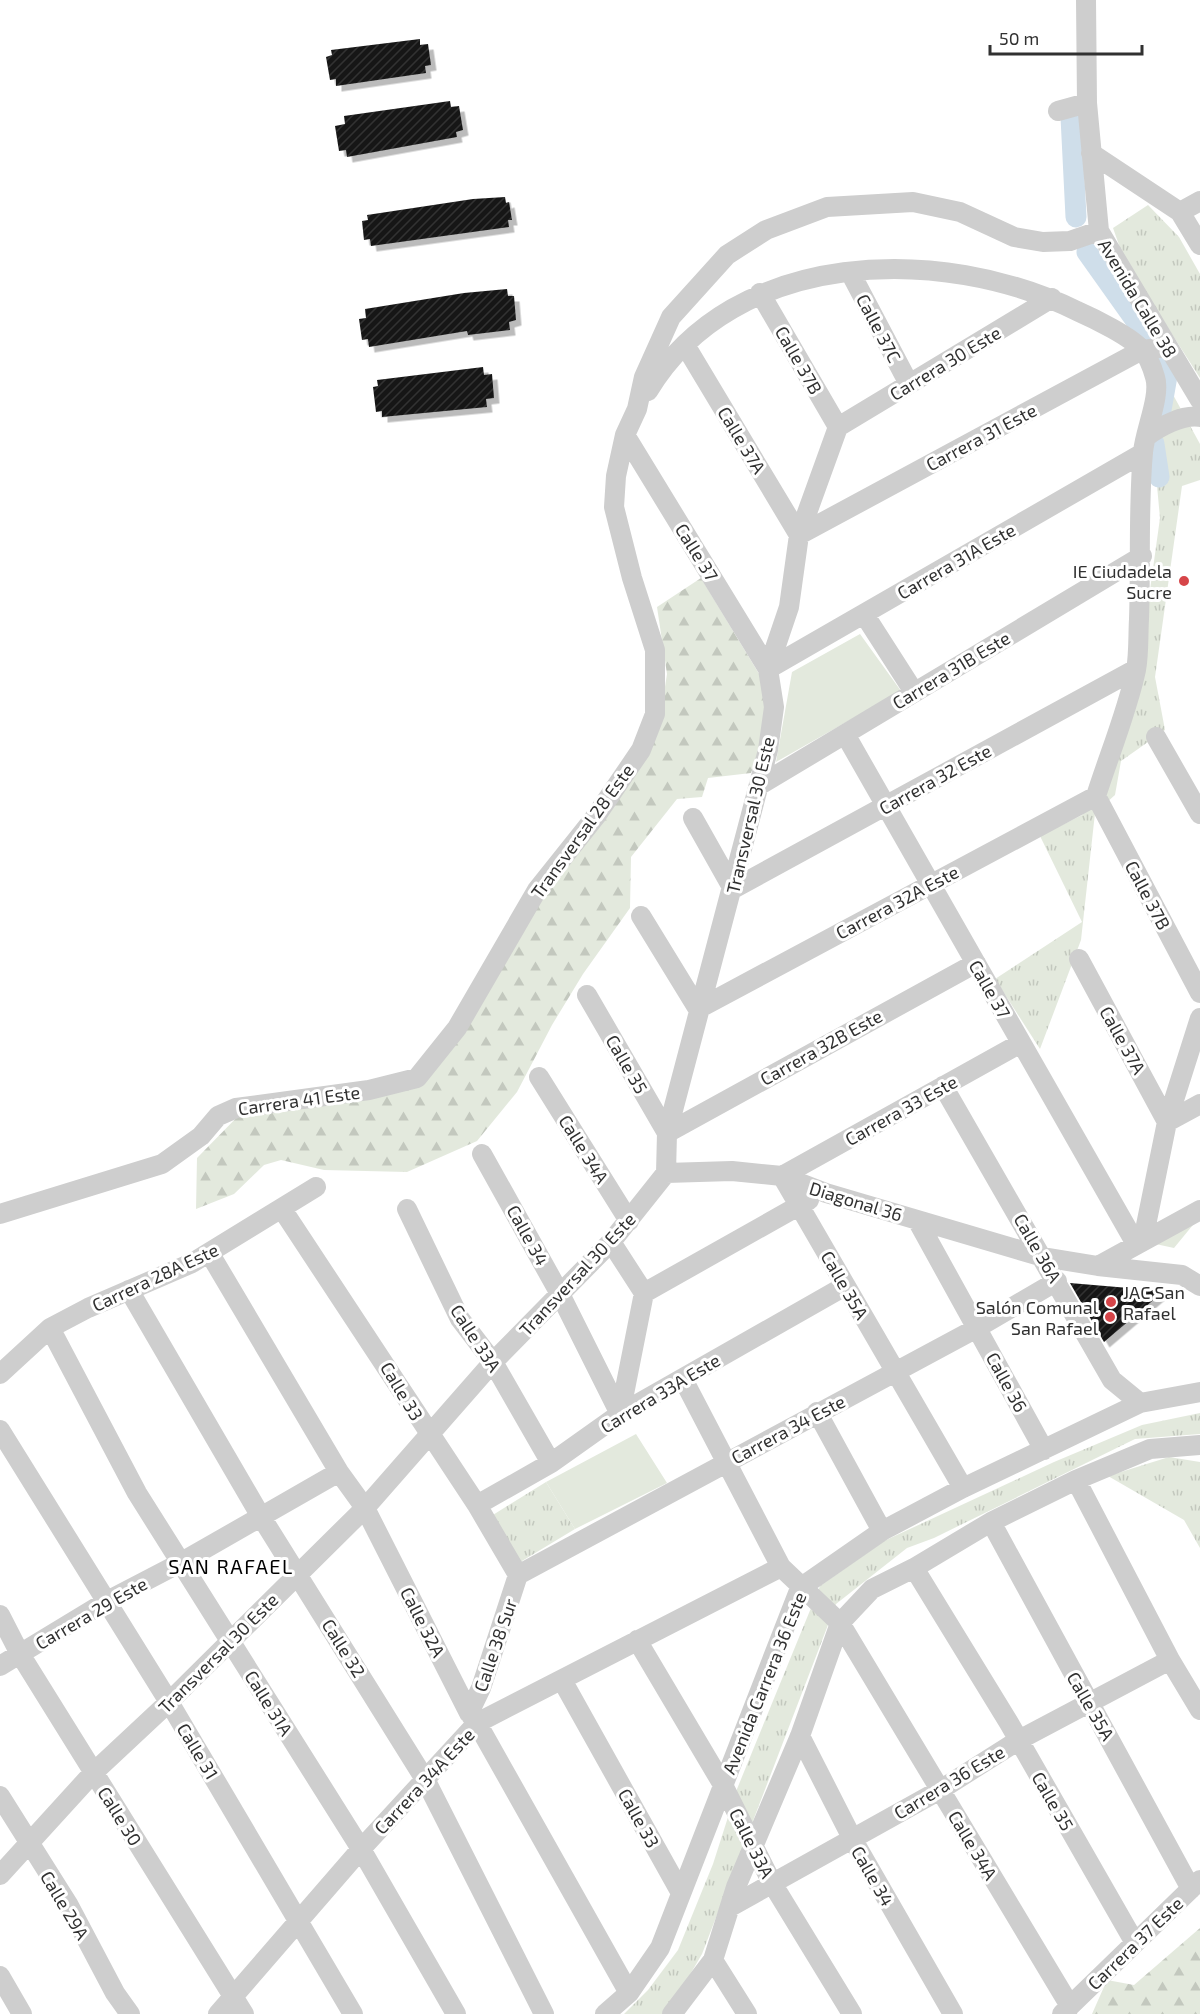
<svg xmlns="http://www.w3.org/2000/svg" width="1200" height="2014" font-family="'Exo 2',sans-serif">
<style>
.grass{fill:url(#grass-tufts)}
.forest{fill:url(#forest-firs)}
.green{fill:#e3e9dd}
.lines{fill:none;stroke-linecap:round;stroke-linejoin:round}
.canal{stroke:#cfdeea;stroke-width:21}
.building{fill:url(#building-hatch);filter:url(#shadow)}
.minor{stroke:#cecece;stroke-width:20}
.poi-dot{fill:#d64549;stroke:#fff;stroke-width:2}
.labels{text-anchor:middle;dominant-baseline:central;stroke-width:6;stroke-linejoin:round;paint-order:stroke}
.street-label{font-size:18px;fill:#313131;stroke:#fff}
.poi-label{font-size:18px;fill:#313131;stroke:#fff;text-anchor:end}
.neighbourhood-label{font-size:20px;letter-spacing:1.5px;fill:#000;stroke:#fff}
</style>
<defs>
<pattern id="grass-tufts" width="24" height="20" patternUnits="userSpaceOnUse" patternTransform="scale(1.5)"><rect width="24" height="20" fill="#e3e9dd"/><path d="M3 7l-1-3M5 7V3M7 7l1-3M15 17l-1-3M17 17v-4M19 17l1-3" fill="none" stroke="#c3c8be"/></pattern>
<pattern id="forest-firs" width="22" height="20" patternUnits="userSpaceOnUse" patternTransform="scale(1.5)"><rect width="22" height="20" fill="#e3e9dd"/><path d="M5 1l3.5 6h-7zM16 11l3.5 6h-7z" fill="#c3c8be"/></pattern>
<pattern id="building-hatch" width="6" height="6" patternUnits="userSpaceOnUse" patternTransform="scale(1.5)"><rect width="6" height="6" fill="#181818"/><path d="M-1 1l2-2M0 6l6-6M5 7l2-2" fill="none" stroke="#313131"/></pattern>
<filter id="shadow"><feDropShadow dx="5.5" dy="5.5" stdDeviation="0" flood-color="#0004"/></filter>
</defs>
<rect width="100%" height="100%" fill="#fff"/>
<path class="grass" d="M1148 205 1179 237 1200 274V378L1124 259 1113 228Z
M1171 391 1200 444V480L1182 486 1155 677 1165 730 1121 761 1115 795 1095 813 1081 940 1040 1049 995 979 1082 922 1040 836 1082 815 1118 747 1140 662 1160 518 1155 464Z
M1197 1220 1174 1248 1151 1243Z
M1200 1413V1434L1135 1439 934 1538 907 1548 836 1604 702 1954 674 2002 663 2014H624L648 1990 678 1950 713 1864 737 1789 820 1586 884 1541 1054 1462 1142 1425Z
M1169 1457 1200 1462V1548L1184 1520 1108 1476Z
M546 1482 575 1529 517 1564 488 1518Z"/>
<path class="forest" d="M701 578 767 687 770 720 751 773 708 778 702 797 677 799 631 857 630 908 583 974 552 1025 517 1092 477 1141 407 1172 324 1170 281 1160 264 1165 234 1194 196 1209 197 1158 245 1109 416 1082 527 913 658 731 667 674 657 607Z
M1200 1928V2014H1092L1107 1980 1134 1985Z"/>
<path class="green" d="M860 634 901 691 776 762 792 672Z
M636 1434 667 1483 575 1529 546 1482Z"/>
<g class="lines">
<path class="canal" d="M1071 117 1076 217
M1087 252 1146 335
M1161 359 1167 376 1161 410
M1154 444 1159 477"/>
</g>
<path class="building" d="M420 39V45L428 44 431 65 425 66 426 73 336 86V79L330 80 326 57 332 55 331 50Z
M450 101 451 107 459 106 463 130 456 132 457 137 347 157 346 150 339 151 335 126 345 124 344 116Z
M505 197 506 203 509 202 512 220H508L509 227 371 246 370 239 364 240 362 221 368 220 367 215 473 199Z
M507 289 508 296H514L516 320 509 322 510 330 468 335 467 331 369 347 368 339 362 340 359 319 366 318 365 309 464 293Z
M483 367 484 375 492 374 494 398 486 399 487 407 382 417V411L376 412 373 387 378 386 377 380Z
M1070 1283 1164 1291 1104 1342Z"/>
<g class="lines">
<path class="minor" d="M1086 0 1087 103 1099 231 1200 400
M1058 111 1087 103
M1091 153 1180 212 1200 245
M1180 212 1200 201
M850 272 909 384
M760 293 838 427
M685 345 799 535 1142 350 1167 347
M648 391C734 248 942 244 1077 311 1093 318 1132 337 1142 350 1148 356 1153 370 1155 377 1161 396 1145 430 1143 452 1138 507 1141 564 1139 619 1138 636 1139 654 1136 670 1127 712 1109 755 1096 796
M838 427 1052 298
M625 435 768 669
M1146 437C1159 427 1183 414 1200 417
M864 614 914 692
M768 669 1143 453
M845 734 1136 1244
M1156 737 1200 814
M760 785 1142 556
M1096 796 1200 993
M693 818 733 889 1136 669
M641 916 698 1009 1096 796
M1079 959 1167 1122 1200 1104
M587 995 667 1133 976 963
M539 1077 629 1221
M943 1086 1112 1380 1140 1403
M482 1154 560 1294 620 1414
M666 1173 732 1171 782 1176 826 1193 1043 1257 1098 1266 1200 1210
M282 1209 477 1505 518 1575
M407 1209 460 1319 493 1362 551 1463
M0 1214 162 1164 201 1136 218 1116 236 1108 369 1090 417 1078 457 1028 537 890 596 816 641 750 655 714V650L632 578 614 507 616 476 625 435 637 409 644 377 671 317 727 255 766 230 827 207 913 202 960 212 1014 237 1043 242 1070 241 1099 231
M917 1220 1044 1450
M1143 1240 1167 1122 1200 1018
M611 1242 644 1293
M210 1254 339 1472 365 1508 469 1713 477 1723 629 1993
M1098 1266 1182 1275 1200 1286
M129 1290 260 1515 426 1781 544 2014
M644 1293 809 1200
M50 1328 137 1493 361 1849 456 2014
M0 1374 50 1328 88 1308 192 1263 316 1187
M683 1379 781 1567 840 1623 1070 2006 1062 2014
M817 1412 882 1531
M620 1414 644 1293
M0 1430 169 1702 353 2014
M1076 1480 1170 1660 1200 1710
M963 1488 782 1176 1021 1043
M477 1505 551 1463 620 1414 845 1286
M991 1522 1191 1889
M914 1568 1009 1723 1135 1943
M518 1575 977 1328 1057 1281
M0 1615 20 1654 244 2014
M637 1640 723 1785 772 1883 852 2014
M0 1666 107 1601 180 1563 339 1472
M562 1680 681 1893
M469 1713 481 1688 518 1575
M800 1736 853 1840 953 2014
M0 1796 68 1904 115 1993 130 2014
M0 1875 93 1773 169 1702 365 1508 493 1362 611 1242 666 1173 667 1133 768 750 774 707 768 669 789 607 799 535 838 427
M730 1907 940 1790 1019 1740 1170 1660
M713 1960 747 2014
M0 1976 22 2014
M218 2014 361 1849 477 1723 781 1567
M605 2014 629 1993 660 1948 800 1588 882 1531 963 1488 1140 1403 1200 1392
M672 2014 713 1960 736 1887 800 1736 840 1623 872 1589 914 1568 991 1522 1076 1480 1150 1449 1200 1445
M1065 2014 1070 2006 1200 1880"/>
</g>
<g class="poi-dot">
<circle cx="1184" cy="581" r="6"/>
<circle cx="1111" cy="1302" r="6"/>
<circle cx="1110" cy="1317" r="6"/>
</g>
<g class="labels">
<g class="street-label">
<text transform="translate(1138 298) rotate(59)">Avenida Calle 38</text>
<text transform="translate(879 328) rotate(62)">Calle 37C</text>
<text transform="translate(799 360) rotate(60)">Calle 37B</text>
<text transform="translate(945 363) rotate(-31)">Carrera 30 Este</text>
<text transform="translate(981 437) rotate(-28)">Carrera 31 Este</text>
<text transform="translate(742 440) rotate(59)">Calle 37A</text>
<text transform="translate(697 552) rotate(58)">Calle 37</text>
<text transform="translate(956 561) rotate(-30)">Carrera 31A Este</text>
<text transform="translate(951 670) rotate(-31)">Carrera 31B Este</text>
<text transform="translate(935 779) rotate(-29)">Carrera 32 Este</text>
<text transform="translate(750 815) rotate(-77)">Transversal 30 Este</text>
<text transform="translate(582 831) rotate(-54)">Transversal 28 Este</text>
<text transform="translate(1148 895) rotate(62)">Calle 37B</text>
<text transform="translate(897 902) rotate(-28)">Carrera 32A Este</text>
<text transform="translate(990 989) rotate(60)">Calle 37</text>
<text transform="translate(1123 1040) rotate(61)">Calle 37A</text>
<text transform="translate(821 1047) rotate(-29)">Carrera 32B Este</text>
<text transform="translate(627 1064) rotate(60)">Calle 35</text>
<text transform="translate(299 1100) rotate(-8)">Carrera 41 Este</text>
<text transform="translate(901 1110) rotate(-29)">Carrera 33 Este</text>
<text transform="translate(584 1149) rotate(58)">Calle 34A</text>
<text transform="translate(856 1201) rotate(17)">Diagonal 36</text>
<text transform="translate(528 1235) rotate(61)">Calle 34</text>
<text transform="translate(1038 1248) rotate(60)">Calle 36A</text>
<text transform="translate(577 1274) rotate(-47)">Transversal 30 Este</text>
<text transform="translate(155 1277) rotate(-25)">Carrera 28A Este</text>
<text transform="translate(845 1285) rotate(60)">Calle 35A</text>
<text transform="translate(476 1338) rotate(57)">Calle 33A</text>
<text transform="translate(1007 1382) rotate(61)">Calle 36</text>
<text transform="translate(402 1391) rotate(59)">Calle 33</text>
<text transform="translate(660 1393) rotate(-31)">Carrera 33A Este</text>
<text transform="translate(788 1429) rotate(-28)">Carrera 34 Este</text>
<text transform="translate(91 1613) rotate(-30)">Carrera 29 Este</text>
<text transform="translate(423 1622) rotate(63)">Calle 32A</text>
<text transform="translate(495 1645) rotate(-71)">Calle 38 Sur</text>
<text transform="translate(344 1648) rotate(58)">Calle 32</text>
<text transform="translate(218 1653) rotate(-45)">Transversal 30 Este</text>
<text transform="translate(764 1683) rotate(-68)">Avenida Carrera 36 Este</text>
<text transform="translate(269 1703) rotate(58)">Calle 31A</text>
<text transform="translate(1091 1706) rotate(60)">Calle 35A</text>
<text transform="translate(198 1751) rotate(59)">Calle 31</text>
<text transform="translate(424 1781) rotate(-47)">Carrera 34A Este</text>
<text transform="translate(949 1782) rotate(-31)">Carrera 36 Este</text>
<text transform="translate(1053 1801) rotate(60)">Calle 35</text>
<text transform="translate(120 1816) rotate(58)">Calle 30</text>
<text transform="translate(639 1818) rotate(61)">Calle 33</text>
<text transform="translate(752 1843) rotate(63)">Calle 33A</text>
<text transform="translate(973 1845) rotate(59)">Calle 34A</text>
<text transform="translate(873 1876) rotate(60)">Calle 34</text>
<text transform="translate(65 1905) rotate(59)">Calle 29A</text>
<text transform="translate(1135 1943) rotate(-44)">Carrera 37 Este</text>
</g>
<g class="poi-label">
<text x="1172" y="571">IE Ciudadela<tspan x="1172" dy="21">Sucre</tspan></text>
<text x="1123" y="1292" text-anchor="start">JAC San<tspan x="1123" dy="21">Rafael</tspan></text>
<text x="1098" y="1307">Salón Comunal<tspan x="1098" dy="21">San Rafael</tspan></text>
</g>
<g class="neighbourhood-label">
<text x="231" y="1566">SAN RAFAEL</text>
</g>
</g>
<path d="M990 45v9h152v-9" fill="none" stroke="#313131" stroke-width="3"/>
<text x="999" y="45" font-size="18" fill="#313131" stroke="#ffffff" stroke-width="4.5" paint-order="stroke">50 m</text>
</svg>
